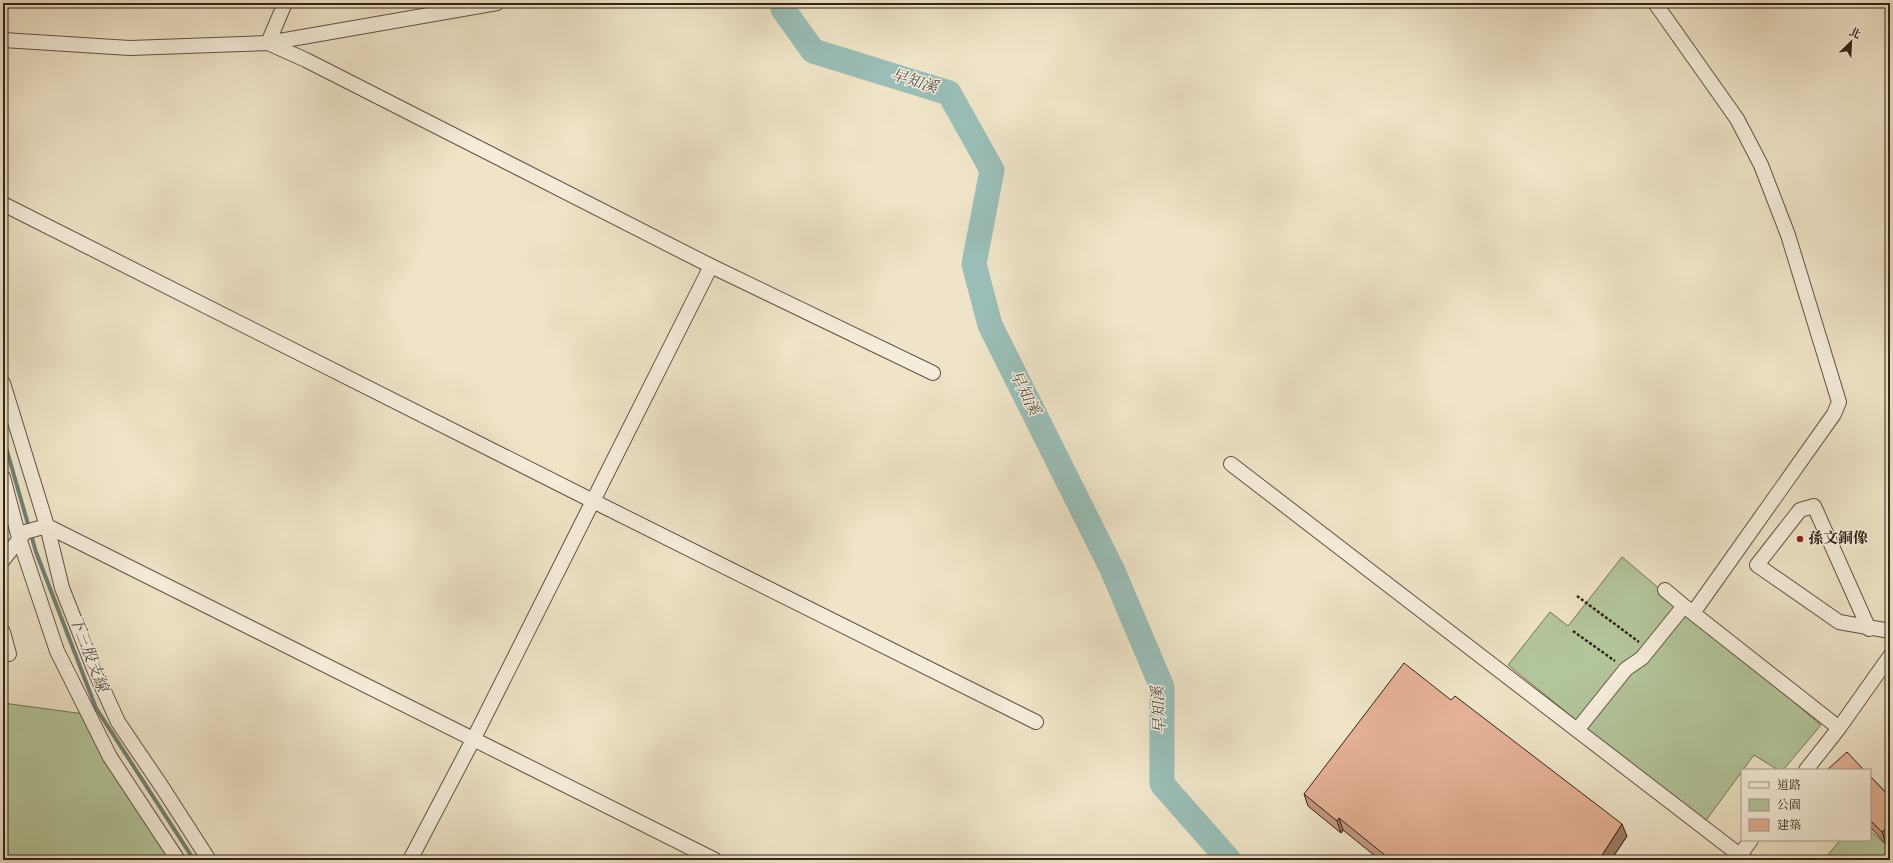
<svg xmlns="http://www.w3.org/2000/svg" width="1893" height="863" font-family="Vollkorn,'Noto Serif TC',serif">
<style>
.green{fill:#b3c59a;stroke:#737458}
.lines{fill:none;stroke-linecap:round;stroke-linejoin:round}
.stream{stroke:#718077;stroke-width:4}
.river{stroke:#9abeb7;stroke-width:25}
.minor-casing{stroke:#625342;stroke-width:16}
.path{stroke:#332316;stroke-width:2.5;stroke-dasharray:3 2;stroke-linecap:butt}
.minor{stroke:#f5eddb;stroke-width:14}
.wall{fill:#c59881;stroke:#332316}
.shaded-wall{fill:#a07c69;stroke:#332316}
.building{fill:#e5b196;stroke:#332316}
.poi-dot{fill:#8f2418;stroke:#f5eddb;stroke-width:1.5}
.labels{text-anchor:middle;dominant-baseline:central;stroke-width:3;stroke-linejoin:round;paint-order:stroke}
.poi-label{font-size:15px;font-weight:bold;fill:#332316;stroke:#f5eddb;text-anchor:start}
.water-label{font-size:16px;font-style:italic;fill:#525246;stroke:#f5eddb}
</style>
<rect width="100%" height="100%" fill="#efe4c8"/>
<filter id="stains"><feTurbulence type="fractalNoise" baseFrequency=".005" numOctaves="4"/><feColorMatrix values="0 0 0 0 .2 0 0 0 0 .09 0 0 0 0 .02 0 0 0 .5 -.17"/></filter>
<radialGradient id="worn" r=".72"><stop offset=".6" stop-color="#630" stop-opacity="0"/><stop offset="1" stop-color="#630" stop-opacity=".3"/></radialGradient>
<path class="green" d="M1622 557 1821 725 1783 770H1778L1754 755 1704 823 1508 665 1550 612 1568 626Z
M3 703 84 714 171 860H3Z
M1870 831 1890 848V860H1824L1840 840H1870Z"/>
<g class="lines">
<path class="stream" d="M3 437 36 552 96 708 194 860"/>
<path class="river" d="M784 3 783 9 813 51 949 93 992 170 974 264 990 325 1112 569 1162 687V784L1229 860"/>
<defs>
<path id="minor" d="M1655 3 1737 119 1761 165 1788 235 1839 402 1834 414 1693 613
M3 40 130 48 268 43 306 60 711 266 933 373
M268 43 497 3
M268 43 285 3
M3 204 593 501 1036 722
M3 383 47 526 62 588 94 669 118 722 162 787 209 860
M1231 464 1746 860
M3 477 19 538 57 651 110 757 178 860
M3 560 25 532 47 526 715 860
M1665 590 1684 606
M1869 629 1814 506 1800 510 1757 565 1839 622 1890 631
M3 632 9 654
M1577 730 1626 669 1642 658 1684 606 1839 728
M1806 770 1839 728 1890 656
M410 860 474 738 711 266
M1736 860 1751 840"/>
</defs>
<use href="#minor" class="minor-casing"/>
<path class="path" d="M1577 596 1639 642
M1573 631 1615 661"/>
<use href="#minor" class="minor"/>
</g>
<path class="wall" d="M1451 700 1627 836 1611 860H1380L1343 830 1341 833 1308 806 1304 794Z
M1870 776 1890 797V841L1886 844 1870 827Z"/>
<path class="shaded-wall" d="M1339 818 1343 830 1341 833 1337 821Z
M1622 824 1627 836 1611 860H1599Z
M1890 825V841L1886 844 1882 832Z
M1446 856 1448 860H1444Z"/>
<path class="building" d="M1404 663 1451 700 1455 696 1622 824 1599 860H1451L1446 856 1444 860H1391L1339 818 1337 821 1304 794Z
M1847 752 1864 770H1827Z
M1870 776 1890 797V825L1882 832 1870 820Z"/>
<circle class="poi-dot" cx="1800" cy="539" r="4"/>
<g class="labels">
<g class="poi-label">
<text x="1808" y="539">孫文銅像</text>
</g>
<g class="water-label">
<text transform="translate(914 82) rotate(17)">早知溪</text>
<text transform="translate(1024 393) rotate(63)">早知溪</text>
<text transform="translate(88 654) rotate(69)">下三股支線</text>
<text transform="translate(1160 710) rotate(-93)">早知溪</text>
</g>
</g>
<rect width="1893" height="863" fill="none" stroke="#efe4c8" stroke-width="16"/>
<rect x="4" y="4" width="1885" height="855" fill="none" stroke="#332316" stroke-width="2"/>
<rect x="8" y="8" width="1877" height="847" fill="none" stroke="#332316"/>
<rect x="1741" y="769" width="130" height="72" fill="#f5eddb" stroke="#a79c8c"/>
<rect x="1749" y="782" width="20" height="6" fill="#f5eddb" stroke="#a79c8c"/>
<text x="1777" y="789" font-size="12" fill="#332316">道路</text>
<rect x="1749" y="799" width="20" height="12" fill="#b3c59a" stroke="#a79c8c"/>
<text x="1777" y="809" font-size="12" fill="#332316">公園</text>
<rect x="1749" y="819" width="20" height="12" fill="#e5b196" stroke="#a79c8c"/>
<text x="1777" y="829" font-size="12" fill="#332316">建築</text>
<g transform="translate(1851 42) rotate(24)" stroke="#f5eddb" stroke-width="3" paint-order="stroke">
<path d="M0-3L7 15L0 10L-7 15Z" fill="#332316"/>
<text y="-6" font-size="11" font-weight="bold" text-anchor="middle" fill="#332316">北</text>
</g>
<rect width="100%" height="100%" filter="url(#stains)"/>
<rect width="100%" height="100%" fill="url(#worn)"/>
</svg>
